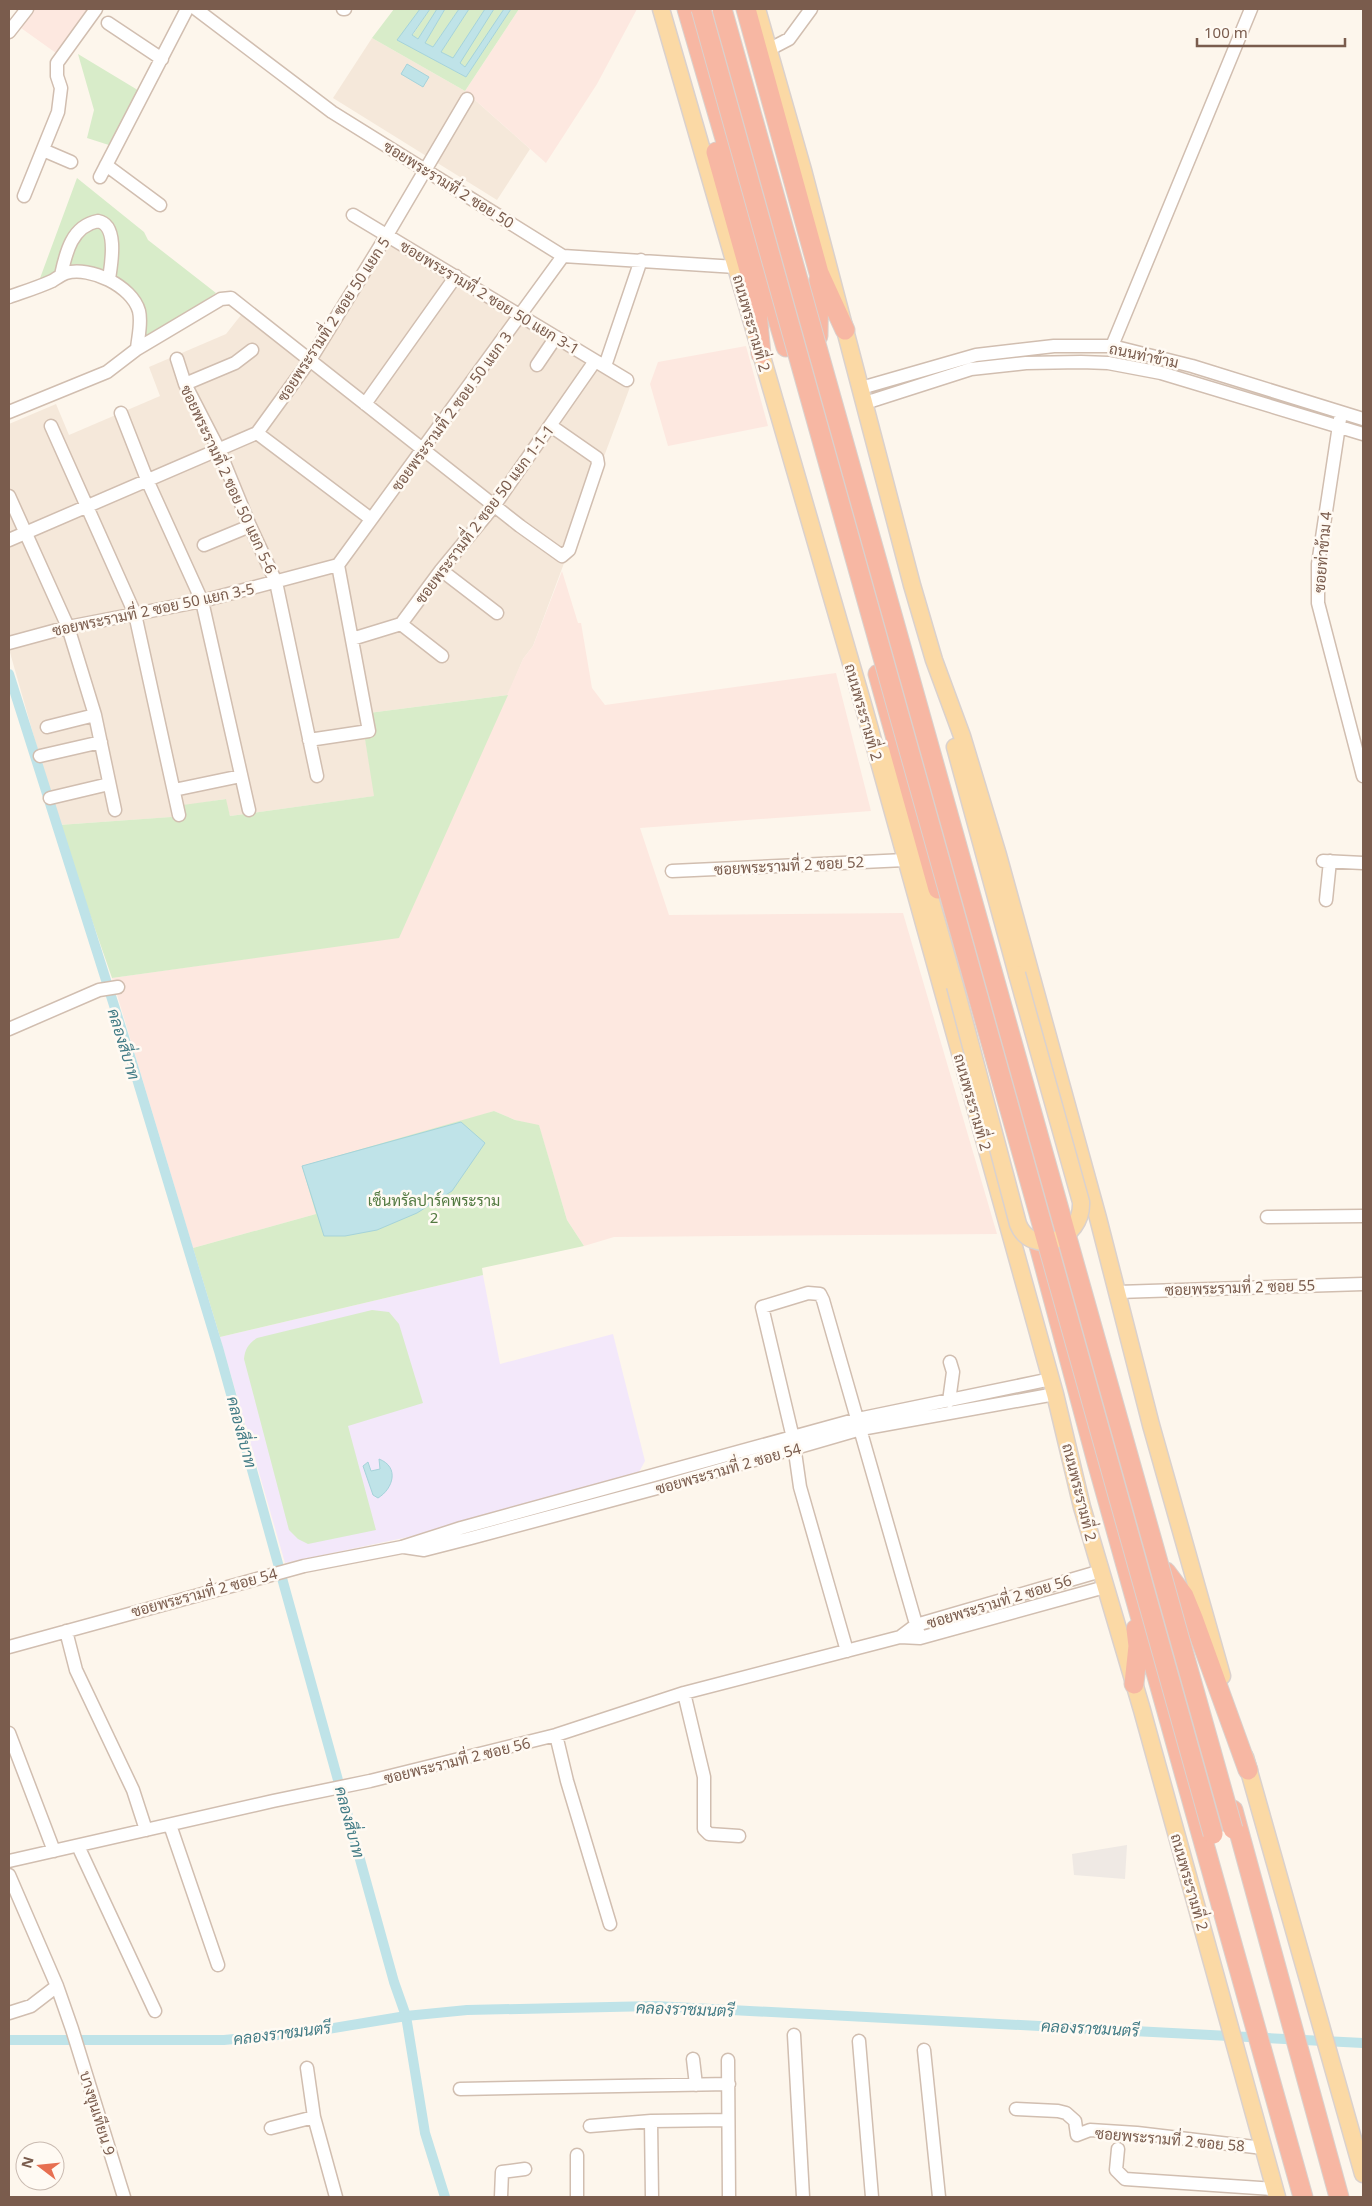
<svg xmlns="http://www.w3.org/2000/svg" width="1372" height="2206" font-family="'Noto Sans',Sarabun,sans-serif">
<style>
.residential{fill:#f5e8da}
.commercial{fill:#fde8e0}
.industrial{fill:#efe9e4}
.education{fill:#f3e8fa}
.green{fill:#d8ecc9}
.water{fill:#bfe3e8;stroke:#a5d3da}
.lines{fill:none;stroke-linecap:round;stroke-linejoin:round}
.canal{stroke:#bfe3e8;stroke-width:10}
.minor-casing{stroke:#d1beb0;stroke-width:15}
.major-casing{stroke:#dad1cd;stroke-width:19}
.highway-casing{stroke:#dad1cd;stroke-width:21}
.minor{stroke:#fff;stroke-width:12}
.major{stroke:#fbd9a5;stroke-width:16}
.highway{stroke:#f7b7a3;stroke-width:19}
.major-bridge-casing{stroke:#dad1cd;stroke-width:19;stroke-linecap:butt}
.highway-bridge-casing{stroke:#dad1cd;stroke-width:21;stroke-linecap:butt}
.major-bridge{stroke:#fbd9a5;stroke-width:16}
.highway-bridge{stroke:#f7b7a3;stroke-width:19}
.labels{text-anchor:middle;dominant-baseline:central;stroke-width:5;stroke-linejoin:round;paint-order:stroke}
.street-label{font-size:15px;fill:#7a5c4d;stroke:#fffaf3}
.park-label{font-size:15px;fill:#537a41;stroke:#fffaf3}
.water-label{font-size:16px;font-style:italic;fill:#437c86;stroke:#fffaf3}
</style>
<rect width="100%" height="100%" fill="#fdf6ec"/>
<path class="residential" d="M372 38 465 91 530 149 497 200 333 98Z
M379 236 630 387 533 646 523 659 508 695 361 714 375 796 230 816 225 799 183 806 186 816 59 825 9 649V424L56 404 69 435 160 396 149 367 226 334 249 305 310 351Z"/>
<path class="commercial" d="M35 9H88L56 53 21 28Z
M519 9H637L597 84 546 163 465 91Z
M746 346 768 426 668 446 650 384 658 362Z
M562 571 578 623H581L592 688 605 705 836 673 871 811 640 828 669 915 903 913 997 1234 614 1237 584 1246 567 1220 539 1126 515 1120 494 1111 461 1122 316 1214 193 1248 112 978 399 937 523 659 533 646Z"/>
<path class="industrial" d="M1127 1845 1125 1879 1074 1875 1072 1854Z"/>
<path class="education" d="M483 1275 500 1364 613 1334 645 1461 639 1472 408 1537 285 1563 220 1337Z"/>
<path class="green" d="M394 9H420L398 40 466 77 511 9H519L465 91 372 38Z
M430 9H437L419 39 412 36Z
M445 9H459L433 47 425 43Z
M469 9H485L453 59 441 52Z
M494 9H504L466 67 459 63Z
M78 54 141 92 112 146 87 138 94 110Z
M77 178 144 232 148 240 216 293 143 342 145 323 112 276 114 263 98 218 60 261 54 274 39 281Z
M100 225 108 238 105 274 70 269 68 257 82 233Z
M508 695 399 938 112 978 59 825 185 816 183 805 226 799 230 816 374 796 361 714Z
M494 1111 515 1120 539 1125 567 1220 584 1246 482 1268 483 1275 220 1337 193 1248 316 1214 302 1166Z
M372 1310 389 1312 399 1324 423 1403 348 1426 376 1530 308 1544 298 1539 289 1530 244 1359C245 1349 248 1344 257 1338Z"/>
<path class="water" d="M420 9H430L412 35 418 39 437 9H445L425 43 433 47 459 9H469L441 52 453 58 485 9H494L460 63 465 67 504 9H511L466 77 397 40Z
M407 64 429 77 423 87 401 74Z
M461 1122 485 1143 452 1191 417 1213 377 1230 345 1236H324L302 1166Z
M379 1459C400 1467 393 1489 378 1498L373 1495 363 1466 368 1462 371 1471 380 1469Z"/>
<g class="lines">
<path class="canal" d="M9 674 131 1059 219 1351 394 1982 406 2016 425 2133 445 2197
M9 2040H224L310 2032 406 2016 467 2010 655 2006 1363 2043"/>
<defs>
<path id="minor" d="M196 9 332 112 563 256 736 267
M343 9H345
M108 23 162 59
M9 32 27 9
M768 50 789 39 811 9
M43 150 71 162
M106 165 160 205
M100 177 187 9
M24 196 58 112 61 88 57 76V63L96 9
M353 215 627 380
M61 275C66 252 72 226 98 221 119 225 111 265 109 279
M9 297C23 292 39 287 52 281 57 278 61 275 66 273 90 266 132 286 139 311 142 323 138 337 137 349
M1112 346 1251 9
M177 359 185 384 219 450 250 526 276 582 317 776
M537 365 556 337
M605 366 641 260
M185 384 235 363 252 350
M861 388 976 355 1054 346H1112L1192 366 1363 419
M865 403 971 369 1026 363 1081 362 1108 363 1161 373 1363 434
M365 404 456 276
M9 412 107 372 137 349 221 299 231 298 520 526 562 556 569 550 598 464 597 458 551 426
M121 413 148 482 202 601 249 810
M1340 419 1318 564V603L1363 776
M51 426 135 614 179 815
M257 433 371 519
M9 496 68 627 95 715 115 810
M9 540 257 433 310 360 387 235 467 99
M204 545 250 526
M338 565 563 256
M441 570 497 613
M401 624 442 656
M352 639 401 624 441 570 494 506 595 361
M9 643 68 627 202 601 338 565 369 731 309 740
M47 727 95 715
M40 756 101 742
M174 790 241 776
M50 798 109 784
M1323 861 1363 863
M672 871 905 860
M1326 900 1330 861
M9 1029 99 990 118 987
M1267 1217 1363 1216
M1118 1292 1363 1284
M949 1401 953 1372 950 1362
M404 1547 424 1550 471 1538 661 1487 861 1429 1055 1394
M1101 1571 916 1625 900 1637 920 1638 1105 1587
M66 1631 76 1670 133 1790 146 1830
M9 1647 304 1566 402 1547 461 1528 858 1419 1051 1379
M847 1651 800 1487 793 1438 762 1307 808 1293 820 1294 823 1300 920 1638
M684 1693 704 1777V1829L709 1834 739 1836
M9 1733 54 1851
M556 1735 567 1781 610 1924
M170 1825 218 1965
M78 1846 155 2011
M9 1861 273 1801 370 1781 556 1735 684 1693 900 1637
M9 1875 57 1986 72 2029 124 2197
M9 2013 31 2006 57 1986
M794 2035 803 2197
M859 2041 872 2197
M924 2050 939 2197
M693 2059 696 2085
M728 2060 729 2197
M307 2068 314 2117 336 2197
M460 2089 729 2084
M1016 2109 1058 2111 1066 2113 1075 2121 1077 2135 1090 2130 1137 2133 1263 2148
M651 2121 652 2197
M590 2126 651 2121 728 2120
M271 2128 314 2117
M1118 2149 1116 2170 1125 2179 1274 2189
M577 2155V2197
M501 2197 502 2172 525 2169"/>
<path id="major" d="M661 9 864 708 1055 1394 1082 1507 1142 1710 1277 2197
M757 9 803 170 912 585 934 660 962 736 998 855 1098 1218 1151 1425 1222 1676
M955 747 1017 974
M884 754 907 816 955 986
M1245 1757 1363 2174"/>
<path id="highway" d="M687 9 786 347
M746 9 819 273 845 330
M716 152 755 291 761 354
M818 336 819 279
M878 674 938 889
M1038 1242 1097 1462 1303 2197
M1166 1572 1184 1596 1193 1618 1248 1770
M1134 1684 1138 1646 1136 1629
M1233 1810 1339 2197"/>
</defs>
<use href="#minor" class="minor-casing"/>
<use href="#major" class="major-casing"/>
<use href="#highway" class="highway-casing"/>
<use href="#minor" class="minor"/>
<use href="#major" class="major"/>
<use href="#highway" class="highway"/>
<defs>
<path id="major-bridge" d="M955 986 1018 1224C1031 1257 1083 1241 1081 1202L1017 974"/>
<path id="highway-bridge" d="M701 9 1213 1834
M722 9 1233 1829"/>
</defs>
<use href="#major-bridge" class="major-bridge-casing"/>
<use href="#highway-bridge" class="highway-bridge-casing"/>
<use href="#major-bridge" class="major-bridge"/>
<use href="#highway-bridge" class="highway-bridge"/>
</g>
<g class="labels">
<g class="street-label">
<text transform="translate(449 184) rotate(32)">ซอยพระรามที่ 2 ซอย 50</text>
<text transform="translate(490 297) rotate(31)">ซอยพระรามที่ 2 ซอย 50 แยก 3-1</text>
<text transform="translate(333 319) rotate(-57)">ซอยพระรามที่ 2 ซอย 50 แยก 5</text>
<text transform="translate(752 323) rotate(74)">ถนนพระรามที่ 2</text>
<text transform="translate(1144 355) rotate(12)">ถนนท่าข้าม</text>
<text transform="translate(451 411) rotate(-54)">ซอยพระรามที่ 2 ซอย 50 แยก 3</text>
<text transform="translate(229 479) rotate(65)">ซอยพระรามที่ 2 ซอย 50 แยก 5-6</text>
<text transform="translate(484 514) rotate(-53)">ซอยพระรามที่ 2 ซอย 50 แยก 1-1-1</text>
<text transform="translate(1322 552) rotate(-85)">ซอยท่าข้าม 4</text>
<text transform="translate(153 609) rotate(-12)">ซอยพระรามที่ 2 ซอย 50 แยก 3-5</text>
<text transform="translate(864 712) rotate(74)">ถนนพระรามที่ 2</text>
<text transform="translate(789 865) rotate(-3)">ซอยพระรามที่ 2 ซอย 52</text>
<text transform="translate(973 1102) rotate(74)">ถนนพระรามที่ 2</text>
<text transform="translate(1240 1287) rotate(-2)">ซอยพระรามที่ 2 ซอย 55</text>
<text transform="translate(728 1468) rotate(-16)">ซอยพระรามที่ 2 ซอย 54</text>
<text transform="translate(1080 1492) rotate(76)">ถนนพระรามที่ 2</text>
<text transform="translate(204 1592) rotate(-15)">ซอยพระรามที่ 2 ซอย 54</text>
<text transform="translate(999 1601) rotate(-17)">ซอยพระรามที่ 2 ซอย 56</text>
<text transform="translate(457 1760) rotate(-14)">ซอยพระรามที่ 2 ซอย 56</text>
<text transform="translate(1190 1882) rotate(74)">ถนนพระรามที่ 2</text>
<text transform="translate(98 2113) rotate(73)">บางขุนเทียน 9</text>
<text transform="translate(1170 2139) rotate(5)">ซอยพระรามที่ 2 ซอย 58</text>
</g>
<g class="park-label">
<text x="434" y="1200">เซ็นทรัลปาร์คพระราม<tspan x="434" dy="17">2</tspan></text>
</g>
<g class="water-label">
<text transform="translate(124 1044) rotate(73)">คลองสี่บาท</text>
<text transform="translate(242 1432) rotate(75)">คลองสี่บาท</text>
<text transform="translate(350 1822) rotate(75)">คลองสี่บาท</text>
<text transform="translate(685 2009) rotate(2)">คลองราชมนตรี</text>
<text transform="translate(1090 2028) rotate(3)">คลองราชมนตรี</text>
<text transform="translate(282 2033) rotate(-7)">คลองราชมนตรี</text>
</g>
</g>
<rect width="1372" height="2206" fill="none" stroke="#7a5c4d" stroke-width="20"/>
<g transform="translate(40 2166) rotate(286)"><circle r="24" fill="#fffaf3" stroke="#cabbb1"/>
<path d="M0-4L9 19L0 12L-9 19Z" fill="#e76f51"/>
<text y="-8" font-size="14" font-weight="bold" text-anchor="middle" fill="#7a5c4d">N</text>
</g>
<path d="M1197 38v8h148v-8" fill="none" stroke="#7a5c4d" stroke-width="2.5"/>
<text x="1204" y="38" font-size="15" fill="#7a5c4d" stroke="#fffaf3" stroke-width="4" paint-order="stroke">100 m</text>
</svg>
